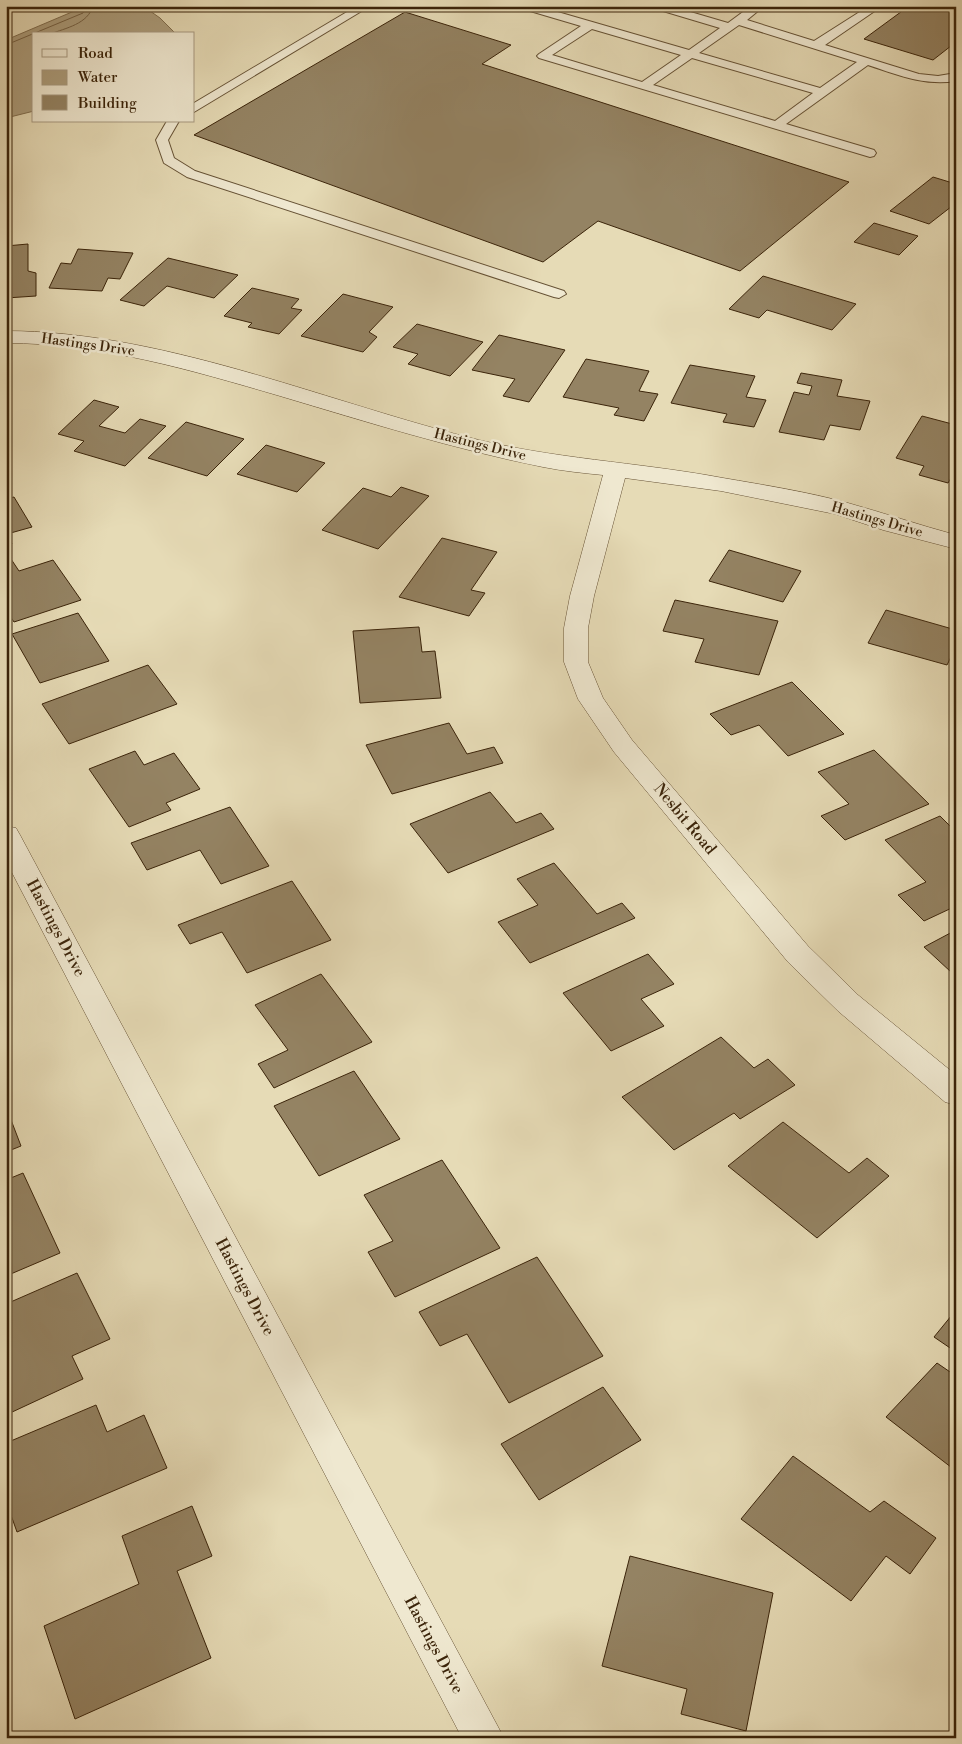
<svg xmlns="http://www.w3.org/2000/svg" width="962" height="1744" font-family="'Libre Bodoni',serif">
<style>
.water{fill:#ac9d7c;stroke:#7f6d4e}
.lines{fill:none;stroke-linecap:round;stroke-linejoin:round}
.shore{stroke:#746043;stroke-width:1}
.building{fill:#948363;stroke:#3b240a}
.lane-casing{stroke:#665235;stroke-width:2}
.street-casing{stroke:#665235;stroke-width:1}
.lane{fill:#efe8d0;fill-rule:evenodd}
.street{fill:#efe8d0;fill-rule:evenodd}
.labels{text-anchor:middle;dominant-baseline:central;stroke-width:5;stroke-linejoin:round;paint-order:stroke}
.far-street-label{font-size:14px;fill:#3b240a;stroke:#efe8d0}
.street-label{font-size:16px;fill:#3b240a;stroke:#efe8d0}
</style>
<rect width="100%" height="100%" fill="#e6dbb6"/>
<filter id="stains"><feTurbulence type="fractalNoise" baseFrequency=".004" numOctaves="4"/><feColorMatrix values="0 0 0 0 .2 0 0 0 0 .09 0 0 0 0 .02 0 0 0 .5 -.17"/></filter>
<radialGradient id="worn" r=".72"><stop offset=".6" stop-color="#630" stop-opacity="0"/><stop offset="1" stop-color="#630" stop-opacity=".3"/></radialGradient>
<path class="water" d="M86 6H143L160 18 176 34H34V111L6 118V42L13 37Z"/>
<g class="lines">
<path class="shore" d="M50 34C66 28 88 24 93 6
M6 45 83 13 86 6"/>
</g>
<path class="building" d="M909 6 956 7V42L933 60 864 39Z
M405 12 511 45 482 64 849 182 740 271 598 221 543 262 194 135Z
M933 177 956 184V203L929 224 890 211Z
M874 223 918 236 899 255 854 242Z
M28 244V271L36 273V296L6 298V246Z
M78 249 133 253 120 279 108 278 102 291 49 288 61 263 71 264Z
M168 258 238 275 214 298 167 286 144 306 120 300Z
M763 276 856 304 832 330 767 310 759 318 729 309Z
M252 288 299 299 291 308 302 310 279 334 248 327 252 323 224 316Z
M343 294 393 307 369 332 377 337 363 352 301 336Z
M417 324 483 342 450 376 408 364 418 354 393 347Z
M499 335 565 350 529 402 503 396 515 379 472 370Z
M586 359 649 371 639 391 658 394 644 421 614 415 619 408 563 397Z
M690 365 755 376 746 397 766 400 754 427 723 422 727 414 671 403Z
M801 373 842 380 837 396 870 401 860 430 830 425 824 440 779 432 794 392 809 395 812 386 797 383Z
M94 400 119 407 99 426 125 433 140 419 166 426 125 466 74 451 84 441 58 434Z
M922 416 956 425V470L948 483 919 475 924 466 896 458Z
M186 422 244 439 207 476 148 458Z
M266 445 325 463 297 492 237 474Z
M401 487 429 496 378 549 322 530 363 488 391 497Z
M14 497 32 527 7 534 12 544 6 545V499Z
M442 538 497 552 471 590 485 593 469 616 399 597Z
M729 550 801 571 783 602 709 581Z
M11 559 19 571 53 560 81 600 14 622 6 610V561Z
M675 600 778 621 759 675 695 662 704 639 663 631Z
M886 610 956 630V647L947 665 868 643Z
M78 613 109 661 40 683 12 634Z
M419 627 422 652 435 651 441 698 360 703 353 631Z
M148 665 177 704 69 744 42 704Z
M792 682 844 734 788 756 759 725 731 735 710 714Z
M449 723 467 754 494 747 503 763 392 794 366 745Z
M874 750 929 804 845 840 821 816 849 804 818 772Z
M135 751 144 765 174 753 200 789 166 803 171 810 129 827 89 769Z
M490 792 516 823 541 813 554 829 448 873 410 824Z
M230 807 269 866 221 884 200 850 147 870 131 843Z
M940 816 956 832V906L924 921 898 895 926 882 885 840Z
M554 863 597 914 622 903 635 918 530 963 498 922 538 905 517 879Z
M292 881 331 940 247 973 222 932 190 944 178 925Z
M956 930V969L951 972 924 947Z
M648 954 674 984 641 999 664 1026 611 1051 563 993Z
M321 974 372 1042 274 1088 258 1064 288 1050 255 1005Z
M721 1037 754 1068 768 1059 795 1085 740 1119 734 1113 674 1150 622 1097Z
M354 1071 400 1139 319 1176 274 1106Z
M8 1112 21 1146 6 1152V1113Z
M783 1122 849 1173 867 1158 889 1176 817 1238 728 1166Z
M442 1160 500 1248 395 1297 368 1252 393 1241 364 1195Z
M23 1173 60 1253 6 1276V1180Z
M537 1257 603 1356 509 1403 467 1334 440 1346 419 1312Z
M77 1273 110 1339 72 1356 83 1379 10 1413 6 1404V1304Z
M956 1310V1352L934 1337Z
M937 1363 956 1376V1471L886 1417Z
M603 1387 641 1440 539 1500 501 1444Z
M96 1405 107 1432 144 1415 167 1468 17 1532 6 1501V1443Z
M793 1456 870 1512 884 1501 936 1538 910 1574 886 1556 851 1601 741 1519Z
M192 1506 212 1556 177 1571 211 1658 75 1719 44 1626 139 1584 122 1536Z
M630 1556 773 1593 746 1731 681 1714 687 1689 602 1666Z"/>
<g class="lines">
<defs>
<path id="lane" d="M357 6H370L194 112V103Z
M519 6H537L689 50 720 28 653 8 652 6H670L728 23 751 6H764L747 20 814 41 869 6H882L825 45 919 74 938 76 956 73V81C924 86 898 75 868 65L786 124 874 150 876 153 874 156 870 157 539 58 537 56 539 54 581 26 520 8ZM739 25 857 62 820 88 699 53ZM592 29 681 55 642 82 552 55ZM692 58 813 93 775 121 653 85Z
M167 121H179L168 140 174 158 195 171 564 291 566 294 559 298 554 297 187 177 164 163 156 140Z"/>
<path id="street" d="M6 331C160 331 319 399 467 437 551 459 638 462 723 478 764 485 808 492 848 503 884 513 919 525 956 535V549L883 530 835 514 721 491 625 478 594 596 588 628V662L603 698 632 740 808 946 858 995 956 1075V1105L945 1102 838 1011 788 962 614 752 578 699 564 662V628L570 596 603 475C583 473 563 471 543 467 454 449 367 422 280 396 191 370 100 343 6 343Z
M6 826 16 828 20 835 504 1738H463L461 1736 6 861Z"/>
</defs>
<use href="#lane" class="lane-casing"/>
<use href="#street" class="street-casing"/>
<use href="#lane" class="lane"/>
<use href="#street" class="street"/>
</g>
<g class="labels">
<g class="far-street-label">
<text transform="translate(88 345) rotate(8)">Hastings Drive</text>
<text transform="translate(480 445) rotate(14)">Hastings Drive</text>
<text transform="translate(877 520) rotate(16)">Hastings Drive</text>
</g>
<g class="street-label">
<text transform="translate(685 819) rotate(50)">Nesbit Road</text>
<text transform="translate(56 928) rotate(62)">Hastings Drive</text>
<text transform="translate(245 1287) rotate(62)">Hastings Drive</text>
<text transform="translate(434 1645) rotate(62)">Hastings Drive</text>
</g>
</g>
<rect width="962" height="1744" fill="none" stroke="#e6dbb6" stroke-width="25"/>
<rect x="8" y="8" width="947" height="1729" fill="none" stroke="#3b240a" stroke-width="2.5"/>
<rect x="12" y="12" width="937" height="1719" fill="none" stroke="#3b240a"/>
<rect x="32" y="32" width="162" height="90" fill="#efe8d0" stroke="#a79a81"/>
<rect x="42" y="49" width="25" height="8" fill="#efe8d0" stroke="#a79a81"/>
<text x="78" y="58" font-size="15" fill="#3b240a">Road</text>
<rect x="42" y="70" width="25" height="15" fill="#ac9d7c" stroke="#a79a81"/>
<text x="78" y="82" font-size="15" fill="#3b240a">Water</text>
<rect x="42" y="95" width="25" height="15" fill="#948363" stroke="#a79a81"/>
<text x="78" y="108" font-size="15" fill="#3b240a">Building</text>
<rect width="100%" height="100%" filter="url(#stains)"/>
<rect width="100%" height="100%" fill="url(#worn)"/>
</svg>
